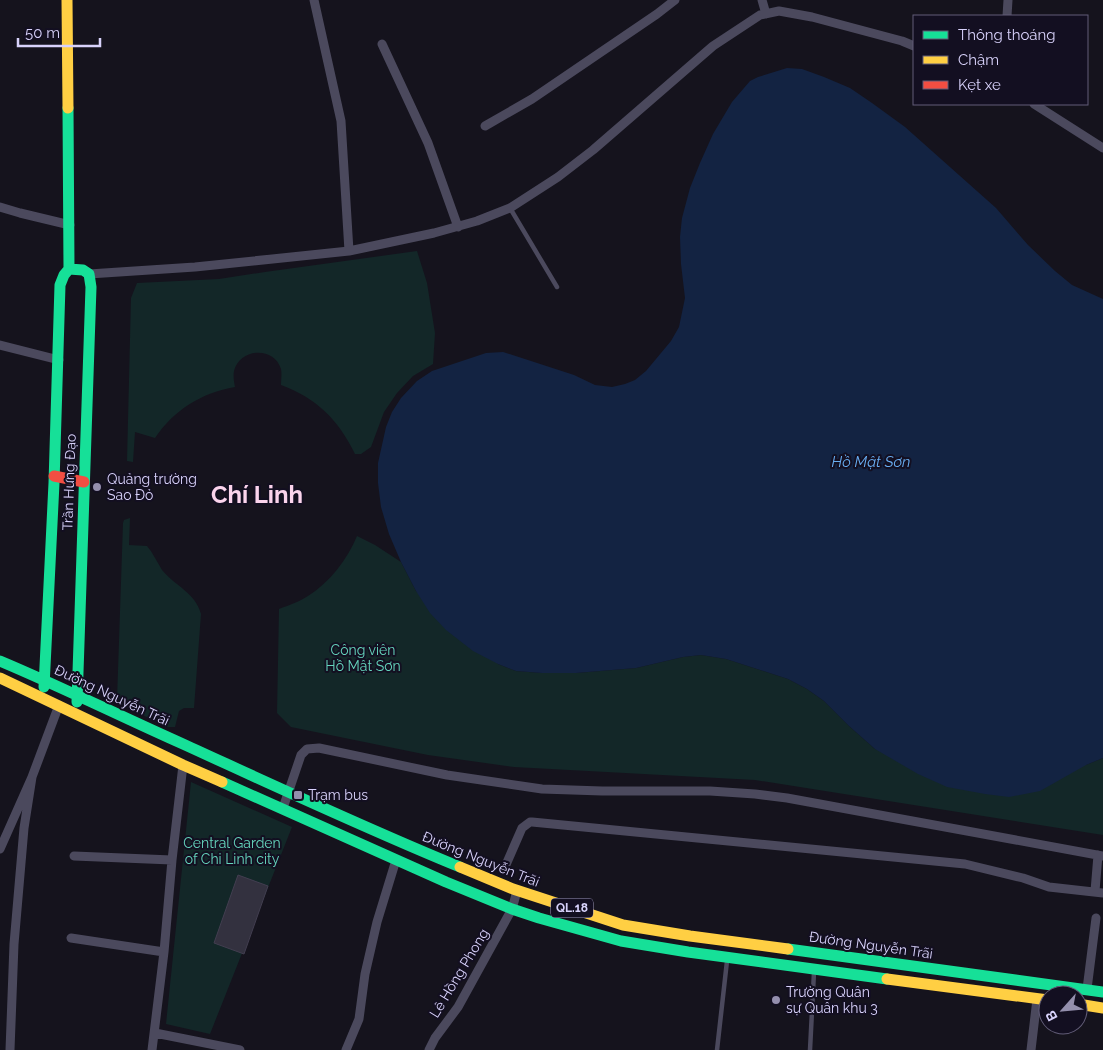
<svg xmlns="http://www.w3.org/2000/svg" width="1103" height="1050" font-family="Raleway,sans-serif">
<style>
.green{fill:#132728}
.water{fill:#132342}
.building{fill:#33313f;stroke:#423e50}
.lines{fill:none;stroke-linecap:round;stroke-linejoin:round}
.lane{stroke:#4b495d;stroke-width:4.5}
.street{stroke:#4b495d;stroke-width:9}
.fast{stroke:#16e098;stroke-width:11}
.slow{stroke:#ffcf43;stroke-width:11}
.jam{stroke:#f24e42;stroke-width:11}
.poi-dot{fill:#948fad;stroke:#130f21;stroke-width:2}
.labels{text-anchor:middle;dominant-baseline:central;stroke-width:4;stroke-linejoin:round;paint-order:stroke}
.shield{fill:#130f21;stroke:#9d98ba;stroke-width:1}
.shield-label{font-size:12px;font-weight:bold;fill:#d8d2fb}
.poi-label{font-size:14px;fill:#d8d2fb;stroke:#130f21;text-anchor:start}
.street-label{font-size:14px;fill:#d8d2fb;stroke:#130f21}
.park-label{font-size:14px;fill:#65d5bd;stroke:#130f21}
.water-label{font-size:15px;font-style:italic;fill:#69aef3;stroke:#130f21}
.town-label{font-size:24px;font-weight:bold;fill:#fbd4ec;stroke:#130f21}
</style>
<rect width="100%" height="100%" fill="#15131d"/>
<path class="green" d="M417 251 427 283 435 333 433 364 413 376 397 393 384 412 371 447 361 454H355C338 419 316 398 281 385 281 380 282 374 281 369 274 346 240 348 234 371 233 376 234 382 235 387 201 393 174 410 155 438L135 432 133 462 127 461 131 298 137 283 219 279 265 272Z
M130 518 129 545 147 546C153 553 157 562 162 570 176 587 195 592 201 614L194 708H184L179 711 175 727H168L121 705 117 700 123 523 124 520Z
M357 536 375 545 401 562 416 591 498 664 516 671 542 673H576L636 668 683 657 701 655 726 659 788 679 807 689 824 701 849 726 875 749 1086 765 1103 758V835L755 780 514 767 428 755 291 727 277 713 279 609C289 605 299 602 308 596 330 582 347 560 357 536Z
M191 782 292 827 210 1034 166 1024Z"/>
<path class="water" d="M787 68 802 69 824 77 850 88 872 103 905 127 996 208 1028 245 1055 271 1072 285 1103 299V758L1086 765 1040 791 1009 797 985 794 947 787 918 774 875 749 849 726 824 701 807 689 788 679 726 659 701 655 683 657 636 668 576 673H542L516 671 498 664 473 651 446 630 430 613 416 591 401 562 389 534 381 507 378 483V463L386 427 392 412 401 398 417 381 432 371 486 353 503 352 574 375 595 385 612 387 625 384 635 380 646 371 671 341 679 327 685 298 681 264 680 237 682 218 690 188 700 163 713 134 732 102 750 81 758 77Z"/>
<path class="building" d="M238 875 268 886 244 954 214 943Z"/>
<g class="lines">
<path class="lane" d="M510 208 557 287
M717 1050 727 961
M810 1050 814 972"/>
<path class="street" d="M314 0 341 121 349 251
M762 0 766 14
M1007 16 1008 0
M382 44 428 143 458 227
M1034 104 1103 148
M485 126 532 99 657 14 675 0
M0 207 20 213 70 225
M89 274 195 267 349 251 434 233 477 221 510 208 558 177 593 150 713 46 760 15 779 11 812 17 902 41 914 46
M0 345 59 360
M283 808 301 755 307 749 319 748 447 775 542 789 602 791H710L755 794 787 798 1103 856
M0 849 32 777 59 705
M74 856 172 860
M505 867 522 828 530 822H532L965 864 1023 878 1049 887 1103 893
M1095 891 1098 855
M71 938 164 952
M1087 989 1096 918
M155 1033 240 1050
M10 1050 14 944 24 828 32 777
M152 1050 164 952 172 860 183 765
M346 1050 359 1019 365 974 377 922 396 860
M429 1050 435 1038 458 1007 512 909 517 891
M1031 1050 1037 999"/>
<path class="fast" d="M69 269 83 270 89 274 91 287 77 702
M0 661C62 687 122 717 183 744 275 786 367 829 460 867
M44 687 54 483 60 285 64 275 69 269 68 108
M222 782 446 882 512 909 539 918 621 941 688 952 887 979
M788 949 1103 992"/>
<path class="slow" d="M67 0 68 108
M0 678 183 765 222 782
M460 867 513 889 623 925 690 936 788 949
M887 979 1048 1000
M1078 1004 1103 1008"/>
<path class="jam" d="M54 476 84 482"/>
</g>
<g class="poi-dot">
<circle cx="97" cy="487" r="5"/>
<rect x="293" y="790" width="10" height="10" rx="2.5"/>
<circle cx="776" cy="1000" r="5"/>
</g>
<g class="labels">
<rect class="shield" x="551" y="898.5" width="42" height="19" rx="4"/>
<g class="shield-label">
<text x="572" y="908">QL.18</text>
</g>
<g class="poi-label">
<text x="107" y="479">Quảng trường<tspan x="107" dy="16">Sao Đỏ</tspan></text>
<text x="308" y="795">Trạm bus</text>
<text x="786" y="992">Trường Quân<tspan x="786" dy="16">sự Quân khu 3</tspan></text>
</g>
<g class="street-label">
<text transform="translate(69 482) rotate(-88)">Trần Hưng Đạo</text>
<text transform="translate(112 695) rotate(25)">Đường Nguyễn Trãi</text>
<text transform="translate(481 859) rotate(22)">Đường Nguyễn Trãi</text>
<text transform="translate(871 945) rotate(8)">Đường Nguyễn Trãi</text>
<text transform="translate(459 973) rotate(-59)">Lê Hồng Phong</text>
</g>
<g class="park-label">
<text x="363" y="650">Công viên<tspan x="363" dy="16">Hồ Mật Sơn</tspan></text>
<text x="232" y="843">Central Garden<tspan x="232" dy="16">of Chi Linh city</tspan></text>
</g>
<g class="water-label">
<text x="871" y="462">Hồ Mật Sơn</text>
</g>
<g class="town-label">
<text x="257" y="494">Chí Linh</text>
</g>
</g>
<rect x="913" y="15" width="175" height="90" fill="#130f21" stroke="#625d78"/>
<rect x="923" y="31" width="25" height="8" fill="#16e098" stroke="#625d78"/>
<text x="958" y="40" font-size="15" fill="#d8d2fb">Thông thoáng</text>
<rect x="923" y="56" width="25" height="8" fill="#ffcf43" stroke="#625d78"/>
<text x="958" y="65" font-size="15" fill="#d8d2fb">Chậm</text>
<rect x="923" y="81" width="25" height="8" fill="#f24e42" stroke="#625d78"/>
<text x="958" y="90" font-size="15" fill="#d8d2fb">Kẹt xe</text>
<g transform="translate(1063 1010) rotate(243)"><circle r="24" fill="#130f21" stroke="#625d78"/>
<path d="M0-4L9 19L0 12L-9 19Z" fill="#948fad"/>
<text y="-8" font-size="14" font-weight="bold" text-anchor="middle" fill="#d8d2fb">B</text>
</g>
<path d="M18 38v8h82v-8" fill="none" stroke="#d8d2fb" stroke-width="2.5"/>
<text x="25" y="38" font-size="15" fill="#d8d2fb" stroke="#130f21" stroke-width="4" paint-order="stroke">50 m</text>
</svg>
